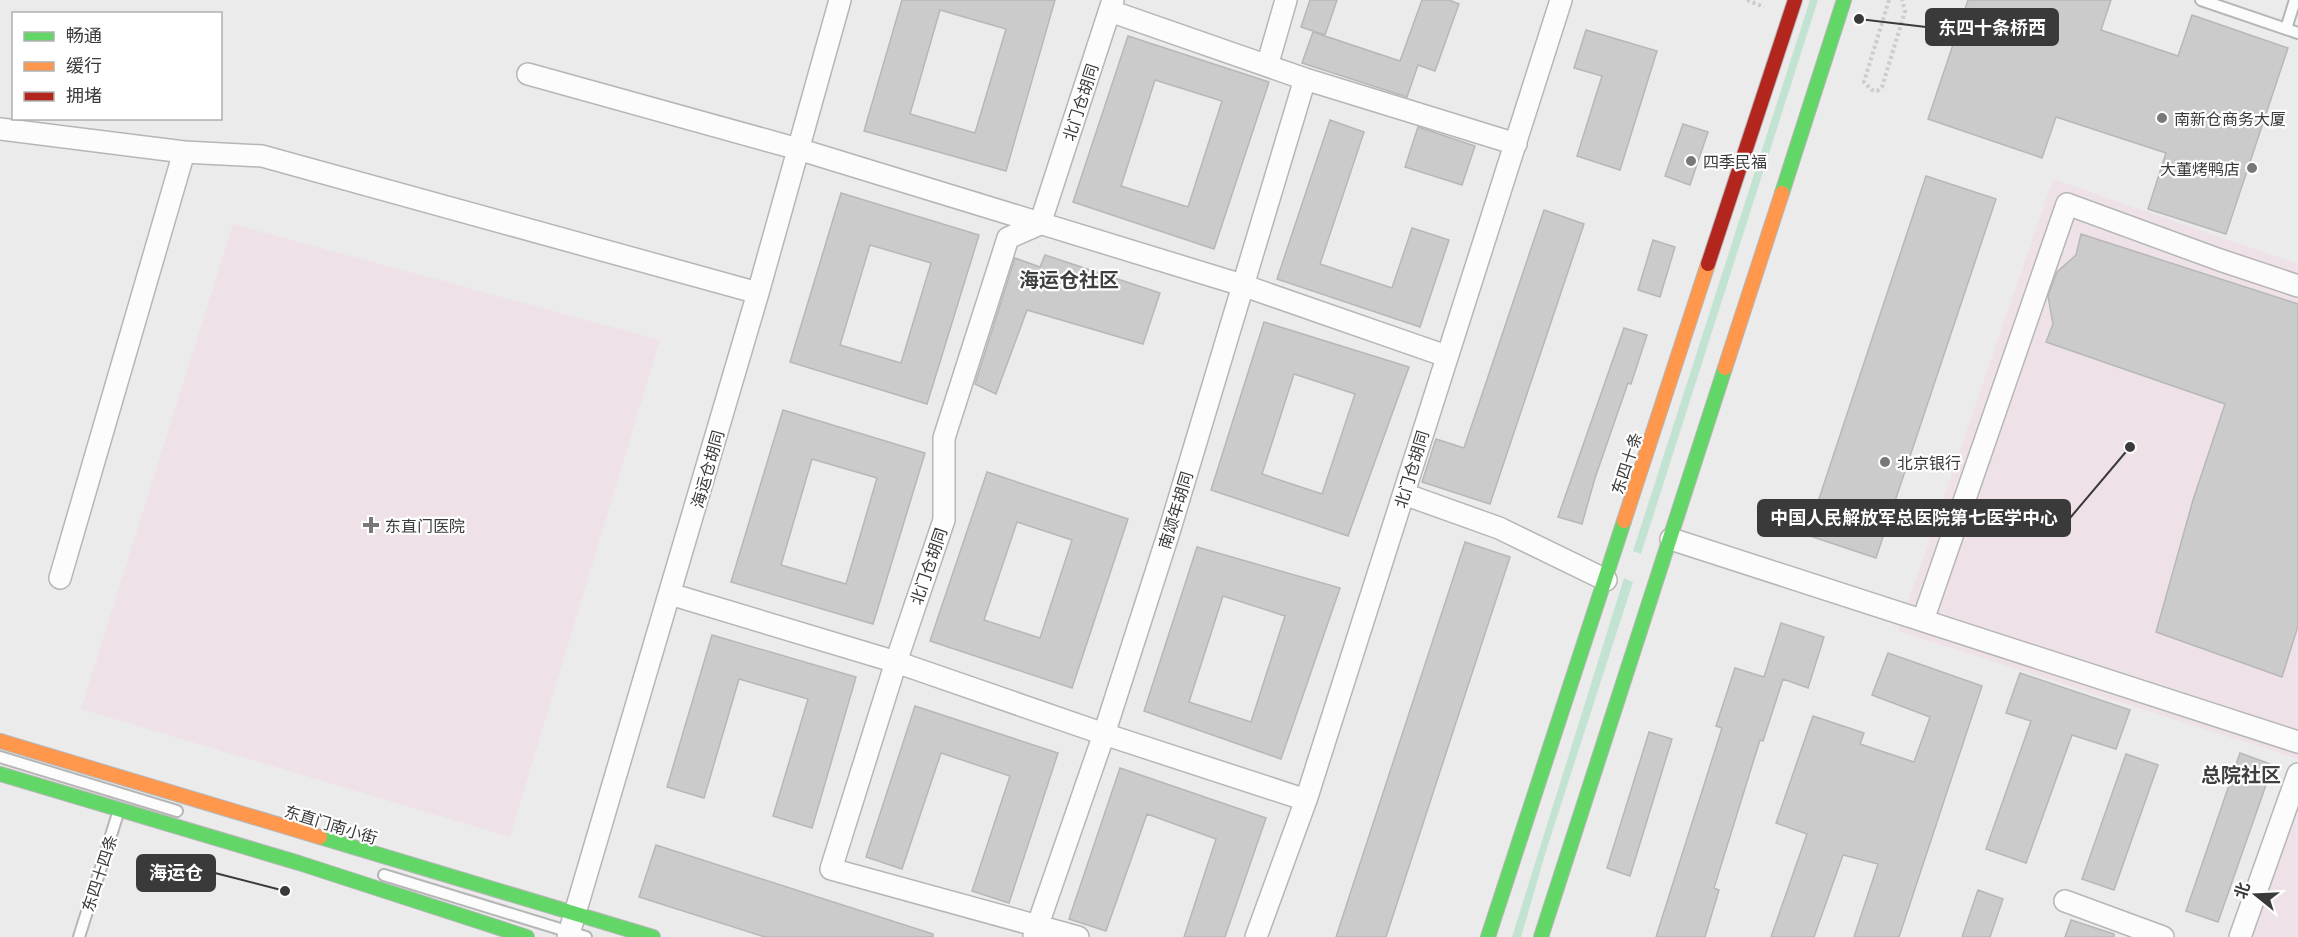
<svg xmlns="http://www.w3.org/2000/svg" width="2298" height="937" font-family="Commissioner,'Noto Sans SC',sans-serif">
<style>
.medical{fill:#eee2e8}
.green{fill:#c3e3d2}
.building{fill:#cccbcc;stroke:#b7b7b8;stroke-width:1.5;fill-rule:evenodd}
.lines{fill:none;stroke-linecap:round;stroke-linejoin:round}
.lane-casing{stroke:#b6b6b7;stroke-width:14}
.street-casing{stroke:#b6b6b7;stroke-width:24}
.fast-casing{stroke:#b6b6b7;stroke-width:16}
.slow-casing{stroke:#b6b6b7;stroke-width:16}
.jam-casing{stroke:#b6b6b7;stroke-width:16}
.path{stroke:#cccccd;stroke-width:4;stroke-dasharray:3 3;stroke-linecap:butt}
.lane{stroke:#fcfcfc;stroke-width:10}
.street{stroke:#fcfcfc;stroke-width:21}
.fast{stroke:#63d668;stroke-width:14}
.slow{stroke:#ff974d;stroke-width:14}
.jam{stroke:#b3261e;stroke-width:14}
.poi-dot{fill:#787879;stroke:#fff;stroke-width:2}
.labels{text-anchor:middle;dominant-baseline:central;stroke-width:4.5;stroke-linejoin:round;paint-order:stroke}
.street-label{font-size:16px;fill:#3a3a3b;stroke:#fff}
.poi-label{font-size:16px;fill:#3a3a3b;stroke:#fff;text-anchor:start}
.quarter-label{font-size:20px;font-weight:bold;fill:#3e3f40;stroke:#fff}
.leader{fill:none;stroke:#3a3a3b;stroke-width:2}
.callout-dot{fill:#3a3a3b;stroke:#fff;stroke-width:2}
.callout{fill:#3a3a3b;stroke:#3a3a3b;stroke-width:2}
.callout-label{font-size:18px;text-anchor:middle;font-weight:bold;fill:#fff}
</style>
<rect width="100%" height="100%" fill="#ebebec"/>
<path class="medical" d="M2053 179 2298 264V759L1898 631Z
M233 224 660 340 510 837 81 709Z
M2298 802V937H2249Z"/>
<path class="green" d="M1810 0H1818L1641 554 1633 551Z
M1624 578 1633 582 1546 851 1521 937H1512Z"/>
<path class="building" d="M902 0H1055L1006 171 864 131ZM940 10 1006 29 975 133 910 114Z
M1310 0H1337L1325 35 1301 27Z
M1422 0H1449L1459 4 1435 71 1418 65 1407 97 1302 63 1313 32 1400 61Z
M1968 0H2111L2101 30 2178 56 2192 15 2288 48 2226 234 2148 209 2166 153 2056 117 2042 158 1928 119Z
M1586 30 1657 51 1620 170 1577 156 1602 76 1574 68Z
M1128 36 1269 82 1214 249 1073 202ZM1155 80 1222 101 1188 207 1121 186Z
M1330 120 1364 132 1320 264 1392 288 1412 228 1449 240 1420 327 1277 279Z
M1683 124 1708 132 1690 185 1665 176Z
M1418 127 1475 146 1462 185 1405 167Z
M1926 176 1996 199 1876 558 1807 535Z
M841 193 979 235 927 404 790 362ZM870 245 931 263 901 363 840 345Z
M1544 210 1584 224 1490 504 1422 482 1436 439 1464 448Z
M2081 234 2298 304V626L2282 677 2156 632 2193 500 2225 404 2046 342 2053 324 2048 296 2057 272 2076 255Z
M1653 240 1675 247 1660 297 1638 290Z
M1045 255 1160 293 1143 344 1027 310 996 394 975 384 1015 258 1040 267Z
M1264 322 1409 367 1348 536 1211 490ZM1294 374 1355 394 1322 494 1262 474Z
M1624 328 1647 335 1631 384 1628 383 1595 478 1582 524 1558 517Z
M783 410 925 453 873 624 731 582ZM812 459 877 478 846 584 781 565Z
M987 472 1128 519 1072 688 930 641ZM1017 522 1072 540 1040 638 984 620Z
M1465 542 1510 557 1386 937H1336Z
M1197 547 1340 588 1281 759 1144 711ZM1223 596 1285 616 1251 722 1189 702Z
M1781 623 1824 637 1808 688 1783 679 1763 741 1760 740 1714 888 1719 890 1705 937H1656L1722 728 1716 726 1735 668 1764 677Z
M712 635 856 677 812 828 773 816 808 699 739 679 704 798 667 787Z
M1888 653 1982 686 1899 937H1854L1878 864 1843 855 1814 937H1771L1807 834 1776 823 1813 716 1864 733 1860 744 1914 762 1930 717 1872 695Z
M2020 673 2130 710 2116 749 2072 735 2026 863 1986 849 2031 721 2006 713Z
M915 706 1058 753 1009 903 972 891 1010 776 941 753 902 869 866 857Z
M1649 732 1672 739 1630 876 1607 868Z
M2240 753 2273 765 2218 922 2186 911Z
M2126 754 2158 765 2114 890 2082 879Z
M1120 768 1266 818 1225 937H1184L1216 839 1147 814 1106 931 1069 919Z
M656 845 933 934V937H765L639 897Z
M1978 890 2003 899 1990 937H1962Z
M2071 920 2114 934V937H2065Z"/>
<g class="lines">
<defs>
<path id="lane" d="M2201 0 2298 33
M2286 29 2295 0
M0 757 177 811
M384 875 586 937
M79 937 119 810"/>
<path id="street" d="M1110 11 1305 79 1516 144
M1267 66 1286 0
M528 74 798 149 1242 285 1446 356
M0 129 184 152 262 156 758 293
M1404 494 1499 528 1606 580
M1671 539 2298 742
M60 578 184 152
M670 594 896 662 1104 734 1306 800
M1923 620 2067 204 2220 260 2298 286
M2065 901 2163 937
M1034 936 1104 734 1169 532 1305 79
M568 937 758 293 840 0
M1078 937 831 869 896 662 944 520V438L1008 238 1040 224 1113 0
M1256 937 1306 800 1561 0
M2240 937 2298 774"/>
<path id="fast" d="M1782 193 1844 0
M0 774 299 863 527 937
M320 837 653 937
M1488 937 1624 521
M1541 937 1725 368"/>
<path id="slow" d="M1725 368 1782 193
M1624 521 1708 264
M0 741 320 837"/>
<path id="jam" d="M1708 264 1795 0"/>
</defs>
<use href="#lane" class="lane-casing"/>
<use href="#street" class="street-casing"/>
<use href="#fast" class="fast-casing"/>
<use href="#slow" class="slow-casing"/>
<use href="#jam" class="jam-casing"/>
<path class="path" d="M1747 0 1764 7
M1889 0 1864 82 1872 90 1877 91 1882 87 1905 11 1902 0"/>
<use href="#lane" class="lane"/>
<use href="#street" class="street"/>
<use href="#fast" class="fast"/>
<use href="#slow" class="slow"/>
<use href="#jam" class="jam"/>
</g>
<g class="poi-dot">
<circle cx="2162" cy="118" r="6"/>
<circle cx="1691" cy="161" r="6"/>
<circle cx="2252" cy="168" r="6"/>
<circle cx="1885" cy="462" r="6"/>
<path d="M368 516h6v6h6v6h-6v6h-6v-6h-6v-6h6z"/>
</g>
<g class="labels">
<g class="street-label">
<text transform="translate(1080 102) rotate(-72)">北门仓胡同</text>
<text transform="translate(1626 463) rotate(-72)">东四十条</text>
<text transform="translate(707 469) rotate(-74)">海运仓胡同</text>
<text transform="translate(1411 469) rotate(-73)">北门仓胡同</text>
<text transform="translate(1175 510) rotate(-73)">南颂年胡同</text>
<text transform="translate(928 566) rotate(-71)">北门仓胡同</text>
<text transform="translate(331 824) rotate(17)">东直门南小街</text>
<text transform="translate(99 873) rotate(-72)">东四十四条</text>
</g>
<g class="poi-label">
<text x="2174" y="118">南新仓商务大厦</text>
<text x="1703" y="161">四季民福</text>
<text x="2240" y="168" text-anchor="end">大董烤鸭店</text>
<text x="1897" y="462">北京银行</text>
<text x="385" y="525">东直门医院</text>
</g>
<g class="quarter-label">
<text x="1069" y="279">海运仓社区</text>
<text x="2241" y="774">总院社区</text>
</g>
</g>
<path class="leader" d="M1859 19L1926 27M2130 447L2070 518M285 891L215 873"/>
<g class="callout-dot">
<circle cx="1859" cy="19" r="6"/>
<circle cx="2130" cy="447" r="6"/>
<circle cx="285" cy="891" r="6"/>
</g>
<g class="callout">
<rect x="1926" y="9" width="132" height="36" rx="6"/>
<rect x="1758" y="500" width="312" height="36" rx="6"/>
<rect x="137" y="855" width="78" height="36" rx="6"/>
</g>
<g class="callout-label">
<text x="1992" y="34">东四十条桥西</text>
<text x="1914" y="524">中国人民解放军总医院第七医学中心</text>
<text x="176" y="879">海运仓</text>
</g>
<rect x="12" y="12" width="210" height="108" fill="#ffffff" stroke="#b0b0b1" stroke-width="1.5"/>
<rect x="24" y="32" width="30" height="9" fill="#63d668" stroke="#b0b0b1" stroke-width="1.5"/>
<text x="66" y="42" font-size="18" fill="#3a3a3b">畅通</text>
<rect x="24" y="62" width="30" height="9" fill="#ff974d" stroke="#b0b0b1" stroke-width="1.5"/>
<text x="66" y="72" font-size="18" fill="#3a3a3b">缓行</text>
<rect x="24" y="92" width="30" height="9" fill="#b3261e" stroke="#b0b0b1" stroke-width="1.5"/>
<text x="66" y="102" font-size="18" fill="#3a3a3b">拥堵</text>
<g transform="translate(2256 895) rotate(288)" stroke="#ffffff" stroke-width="4.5" paint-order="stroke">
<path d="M0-4.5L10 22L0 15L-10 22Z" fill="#3a3a3b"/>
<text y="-9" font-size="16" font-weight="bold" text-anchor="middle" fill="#3a3a3b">北</text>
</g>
</svg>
